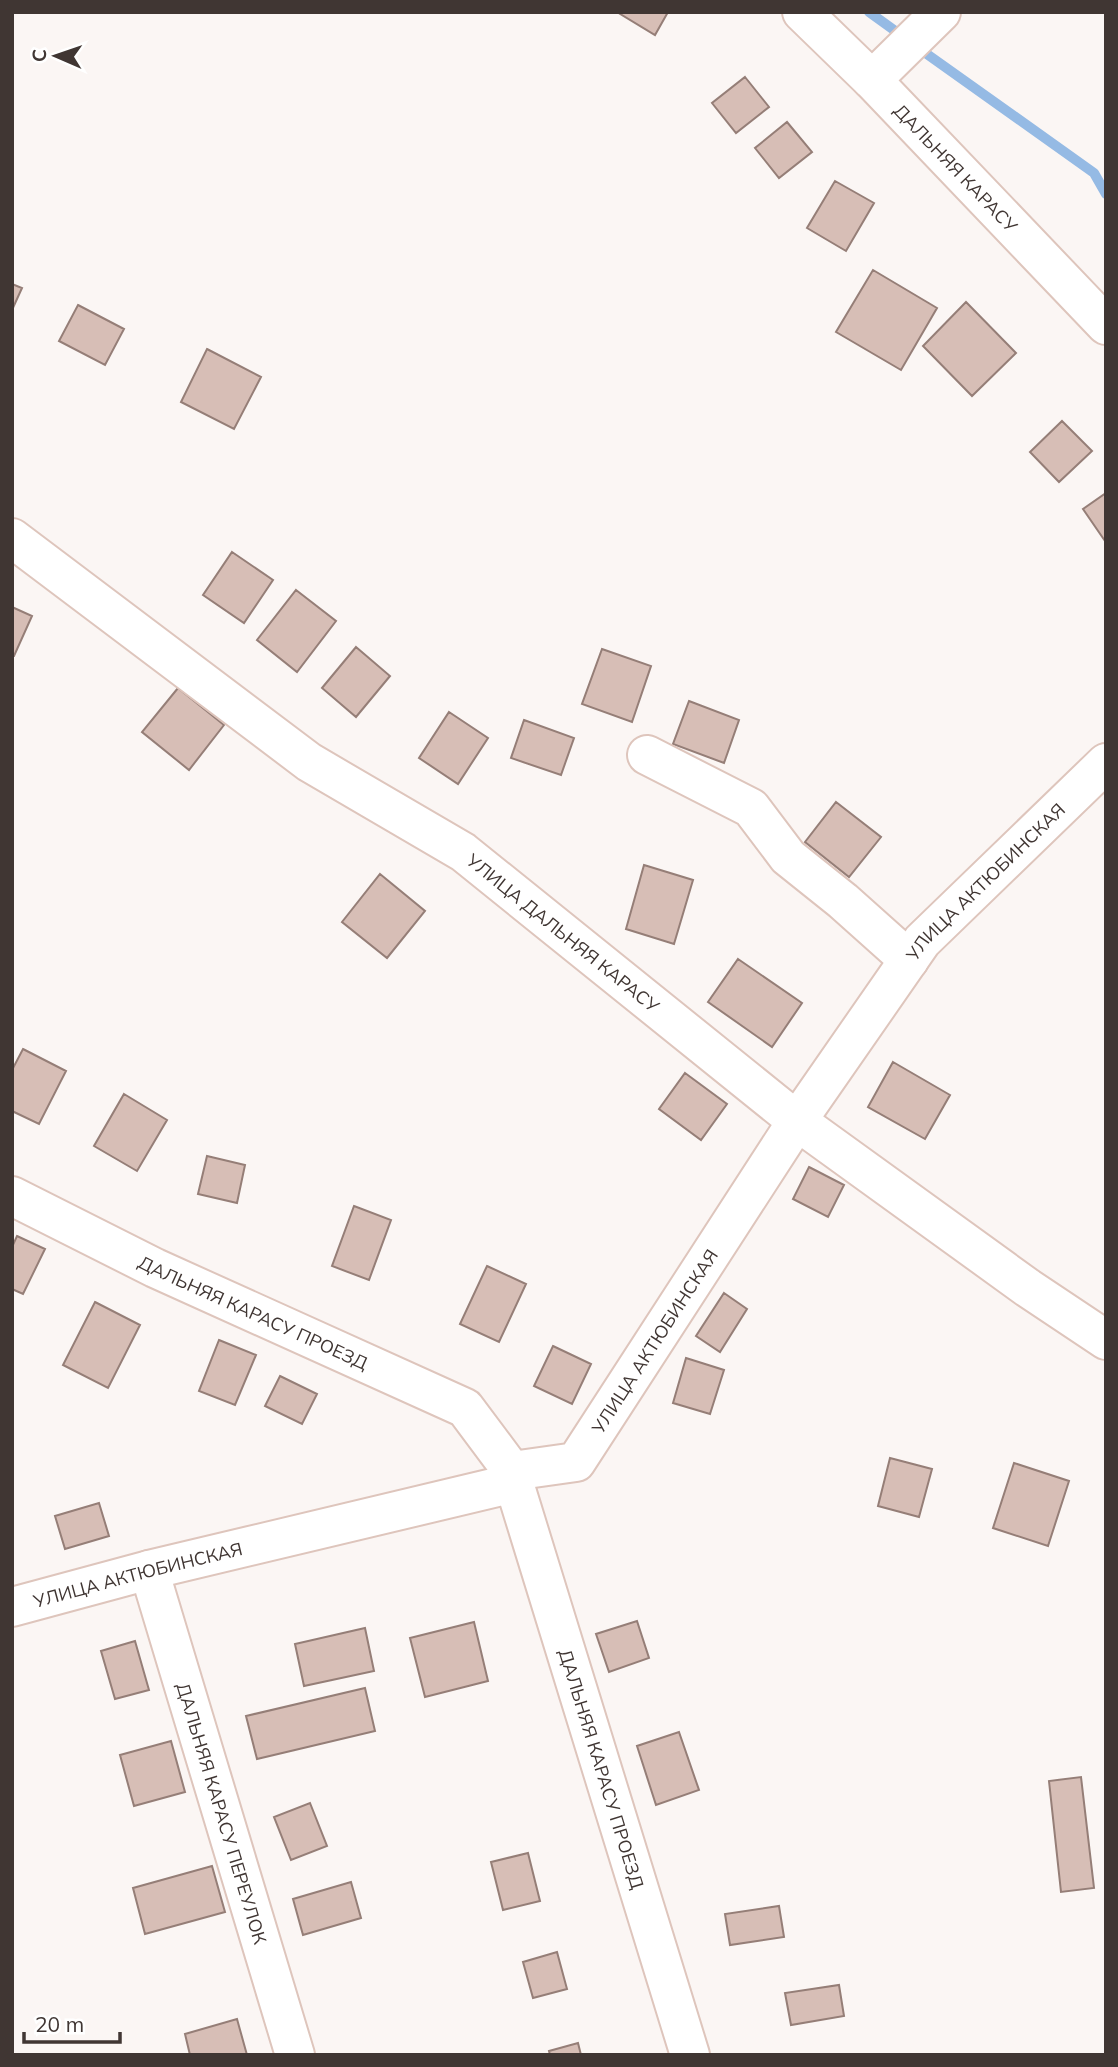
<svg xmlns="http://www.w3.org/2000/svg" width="1118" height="2067" font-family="Mulish,sans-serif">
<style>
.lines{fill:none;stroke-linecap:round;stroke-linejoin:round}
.stream{stroke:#95bae4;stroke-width:10}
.building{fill:#d7beb6;stroke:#957e77;stroke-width:2}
.minor-casing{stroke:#dec5bc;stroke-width:42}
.minor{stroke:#fff;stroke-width:38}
.labels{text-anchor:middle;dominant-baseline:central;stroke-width:7;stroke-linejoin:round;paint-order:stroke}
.street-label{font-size:18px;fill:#403633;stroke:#fff}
</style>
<rect width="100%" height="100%" fill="#fbf6f4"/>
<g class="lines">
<path class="stream" d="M869 12 905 38
M917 47 1094 173 1106 194"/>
</g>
<path class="building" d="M617 12H668L655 35Z
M745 77 769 107 736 133 712 103Z
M787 122 812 152 779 178 755 148Z
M835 181 874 203 846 251 807 228Z
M873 270 937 308 901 370 836 332Z
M12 284 22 288 12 310Z
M966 302 1016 353 972 396 923 346Z
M78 305 124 329 105 365 59 341Z
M207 349 261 377 234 429 181 402Z
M1062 421 1092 451 1059 482 1030 452Z
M1106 493V540L1105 541 1083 509Z
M232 552 273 580 244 623 203 595Z
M296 590 336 621 297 672 257 640Z
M12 607 32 616 14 656H12Z
M356 647 390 676 356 717 322 688Z
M602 649 651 666 632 722 582 704Z
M178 688 224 725 189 770 142 732Z
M689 701 739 720 724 763 673 744Z
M449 712 488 738 458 784 419 758Z
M524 720 574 738 561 775 511 758Z
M836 802 881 837 849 877 805 842Z
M644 865 693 880 674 944 626 929Z
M380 874 425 911 387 958 342 922Z
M738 959 802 1003 772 1047 708 1002Z
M23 1049 66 1071 39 1124 12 1111V1070Z
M893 1062 950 1095 925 1139 868 1107Z
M685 1073 727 1104 701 1140 659 1109Z
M124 1094 167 1120 137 1171 94 1146Z
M207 1156 245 1165 237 1203 198 1194Z
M809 1167 844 1185 828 1217 793 1199Z
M354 1206 391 1220 369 1280 332 1266Z
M17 1236 45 1249 23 1294 12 1289V1247Z
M487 1266 526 1284 499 1342 460 1324Z
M724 1293 747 1309 720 1352 696 1336Z
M95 1302 140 1325 108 1388 63 1365Z
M219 1340 256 1355 235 1405 199 1391Z
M553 1346 591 1364 572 1404 534 1386Z
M686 1358 724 1370 710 1414 673 1403Z
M280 1376 317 1394 302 1424 265 1406Z
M890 1458 932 1469 919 1517 878 1506Z
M1014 1463 1069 1481 1048 1546 993 1528Z
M99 1503 109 1536 65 1549 55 1516Z
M637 1621 649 1658 609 1672 596 1634Z
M474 1622 488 1681 425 1697 410 1638Z
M365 1628 374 1671 304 1686 295 1644Z
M135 1641 149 1690 115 1699 101 1651Z
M365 1688 375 1731 257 1759 246 1716Z
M679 1732 699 1790 656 1805 637 1746Z
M171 1741 185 1792 134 1806 120 1755Z
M1081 1777 1094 1888 1061 1892 1049 1781Z
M310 1803 327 1846 291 1860 274 1817Z
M528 1853 540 1901 503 1910 491 1862Z
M212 1866 225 1912 145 1934 133 1888Z
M351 1882 361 1918 303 1935 293 1899Z
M779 1906 784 1937 730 1945 725 1914Z
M557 1952 567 1989 533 1998 523 1962Z
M839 1985 844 2016 791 2025 785 1993Z
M237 2019 247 2055H190L185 2034Z
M578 2043 581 2055H550L549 2051Z"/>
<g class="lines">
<defs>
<g id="minor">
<path id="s1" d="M802 12 872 80 1106 325"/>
<path d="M872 80 941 12"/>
<path id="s2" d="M12 538 309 762 463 852 797 1121 1028 1288 1106 1340"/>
<path d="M647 755 751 808 788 857 843 901 909 960"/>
<path id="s3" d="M12 1196 155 1268 465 1408 512 1471"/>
<path id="s4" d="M514 1483 690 2055"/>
<path id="s5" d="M149 1570 295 2055"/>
<path id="s6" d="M12 1607 149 1570 514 1483 512 1471 576 1462 797 1121 922 941 1106 763"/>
</g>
</defs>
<use href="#minor" class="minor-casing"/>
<use href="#minor" class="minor"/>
</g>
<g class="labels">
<g class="street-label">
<text stroke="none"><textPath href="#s1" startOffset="219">ДАЛЬНЯЯ КАРАСУ</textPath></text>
<text stroke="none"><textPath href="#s6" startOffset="1306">УЛИЦА АКТЮБИНСКАЯ</textPath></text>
<text stroke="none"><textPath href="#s2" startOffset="679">УЛИЦА ДАЛЬНЯЯ КАРАСУ</textPath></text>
<text stroke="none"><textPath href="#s3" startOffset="268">ДАЛЬНЯЯ КАРАСУ ПРОЕЗД</textPath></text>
<text stroke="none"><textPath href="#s6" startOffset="738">УЛИЦА АКТЮБИНСКАЯ</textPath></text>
<text stroke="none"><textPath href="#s6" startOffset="130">УЛИЦА АКТЮБИНСКАЯ</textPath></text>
<text stroke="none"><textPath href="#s4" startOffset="299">ДАЛЬНЯЯ КАРАСУ ПРОЕЗД</textPath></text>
<text stroke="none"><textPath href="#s5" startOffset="254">ДАЛЬНЯЯ КАРАСУ ПЕРЕУЛОК</textPath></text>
</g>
</g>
<rect width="1118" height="2067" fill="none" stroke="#403633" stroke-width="28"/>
<g transform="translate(56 56) rotate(272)" stroke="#ffffff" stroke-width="5" paint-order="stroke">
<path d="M0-5L12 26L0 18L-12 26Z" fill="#403633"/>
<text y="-10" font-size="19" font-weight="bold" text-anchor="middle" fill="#403633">С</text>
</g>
<path d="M24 2032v10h96v-10" fill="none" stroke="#403633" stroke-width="3.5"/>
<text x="35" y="2032" font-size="21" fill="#403633" stroke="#ffffff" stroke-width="5" paint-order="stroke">20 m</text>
</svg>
